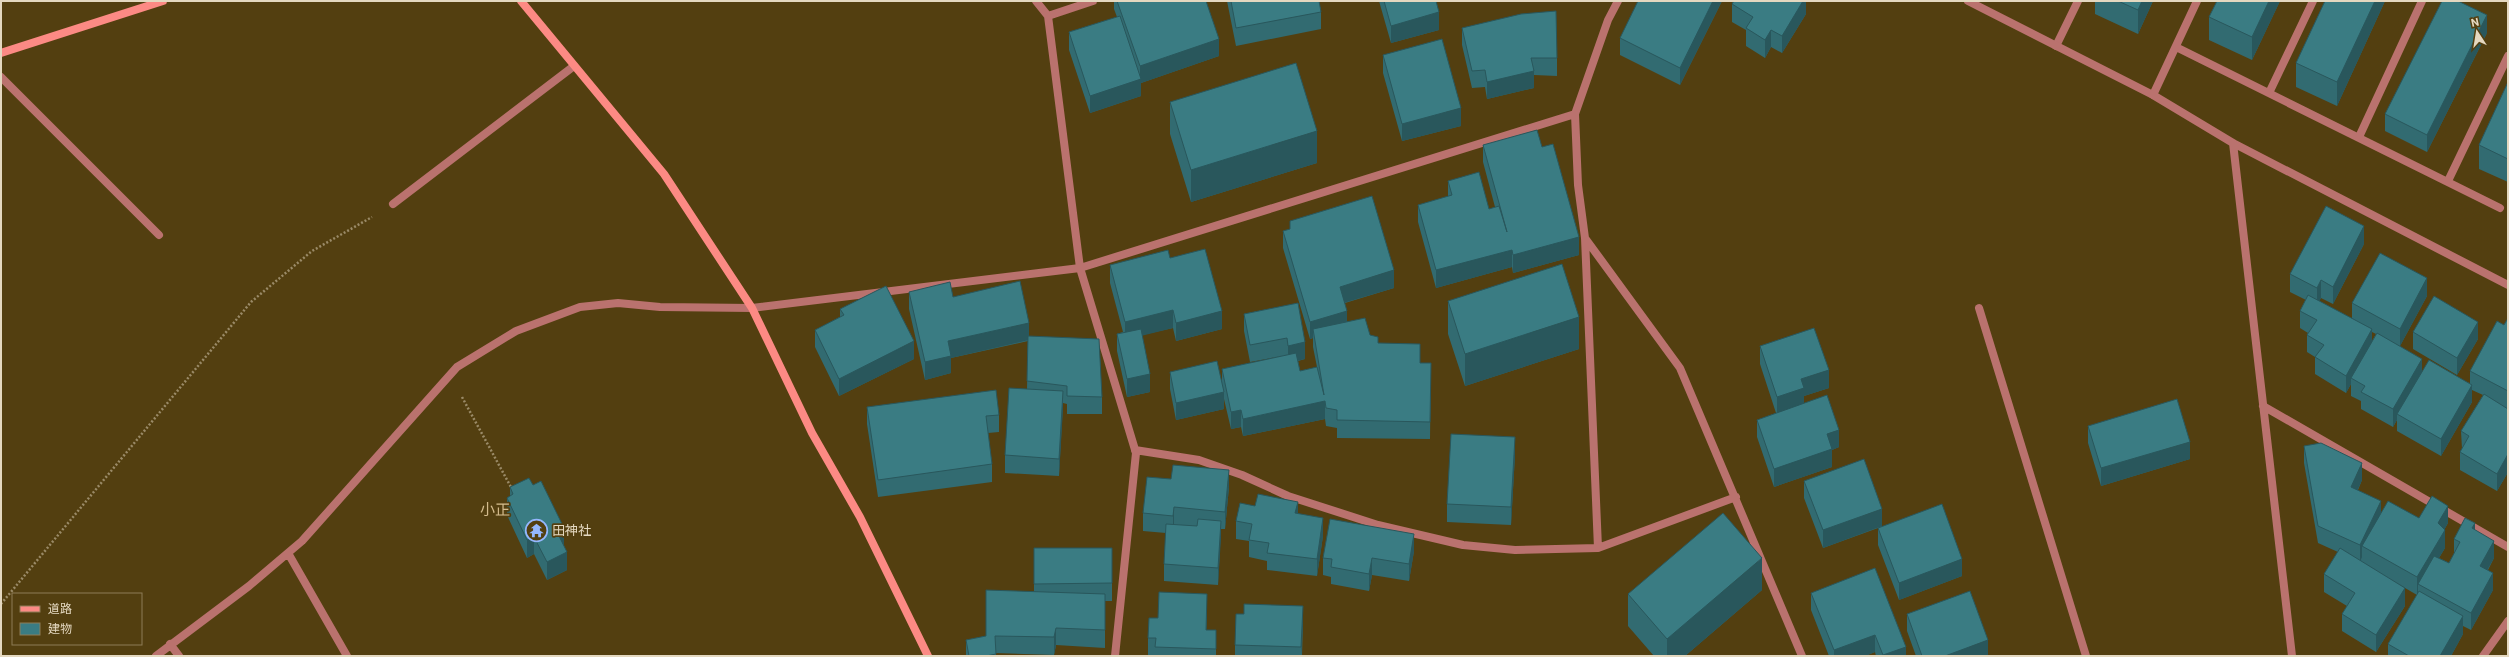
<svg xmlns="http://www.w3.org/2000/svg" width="2509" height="657" font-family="Roboto,'Noto Sans JP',sans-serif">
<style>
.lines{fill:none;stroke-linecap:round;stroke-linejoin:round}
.path{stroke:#9a8a67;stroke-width:2.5;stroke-dasharray:2 2;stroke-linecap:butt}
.lane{stroke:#ba726e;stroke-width:8}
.street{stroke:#ba726e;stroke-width:8}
.secondary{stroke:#fc8a84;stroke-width:8}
.wall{fill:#326b71;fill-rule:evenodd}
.shaded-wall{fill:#29575c}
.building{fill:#3a7c83;stroke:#29575c}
.labels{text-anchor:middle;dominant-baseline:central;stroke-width:3.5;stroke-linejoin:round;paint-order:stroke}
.poi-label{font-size:13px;fill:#e4d8c0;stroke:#533f10;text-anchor:start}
.quarter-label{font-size:15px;fill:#d4bc8d;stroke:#533f10}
</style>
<rect width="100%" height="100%" fill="#533f10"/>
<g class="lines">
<path class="path" d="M462 397 512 489
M1 604 251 302 312 251 372 217"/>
<path class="lane" d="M2056 46 2078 1
M2176 47 2500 208
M2269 93 2313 1
M2153 95 2197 1
M2359 137 2422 1
M2448 181 2508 56"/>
<path class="street" d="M1036 1 1048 16 1080 268 1136 453 1115 656
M1968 1 2153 95 2233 143 2508 285
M1048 16 1093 1
M1 77 159 235
M1575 114 1578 185 1585 238 1680 368 1802 656
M2233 143 2292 656
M393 204 574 66
M1585 238 1598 548
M1979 308 2086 656
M2263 406 2508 547
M1135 450 1199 460 1242 475 1288 496 1378 525 1463 545 1515 550 1598 548 1736 497
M288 553 347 656
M170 644 179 656
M156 656 249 586 302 541 457 367 516 331 580 307 618 303 660 307 752 308 1080 268 1575 114 1608 20 1618 1
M2483 656 2508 621"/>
<path class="secondary" d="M521 1 664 174 752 308 812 433 860 517 928 656
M1 53 163 1"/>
</g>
<path class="wall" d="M1114 1H1206L1219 56 1141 83V96L1090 113 1069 50V32L1117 17 1114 9Z
M1227 1H1319L1321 12V29L1236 46Z
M1379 1H1436L1439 30 1391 43Z
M1722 1 1680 85 1620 55V38Z
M1731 1H1806V14L1782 53 1771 47 1765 58 1746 46V30L1732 22V4L1733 2Z
M2095 1H2153L2138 34 2095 14Z
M2217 1H2280L2252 60 2209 40V17Z
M2325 1H2385L2337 106 2296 87V63Z
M1462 28 1557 58V76L1534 75V88L1487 99 1485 87 1472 88 1462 45Z
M2487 33 2427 152 2385 131V114Z
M1383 55 1461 126 1402 141 1383 73Z
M2508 82V182L2479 169V145Z
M1170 102 1317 163 1191 202 1170 134Z
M1483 145 1542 147 1579 255 1513 273 1512 267 1436 288 1418 222V205L1448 197V181L1489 209 1495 207 1483 162Z
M1283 231 1394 288 1345 303 1347 322 1370 335 1378 343 1420 363H1431L1430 439 1337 438V428L1326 426 1325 419 1243 436 1241 427 1231 429 1224 399V409L1176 420 1170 389V372L1222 380V369L1282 356 1250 362 1244 331V314L1298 303 1305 359 1298 361 1300 371 1317 367 1313 347V338L1310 339 1283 248Z
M2364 244 2333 304 2321 298 2319 301 2352 319V303L2427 296 2400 346 2422 372 2470 383V371L2504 325 2508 318V484H2507V474L2497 491 2460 470V452L2462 449 2461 431 2483 395 2472 390V402L2441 456 2397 431V420L2393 427 2361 409V401L2351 396V384L2346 393 2315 374V357L2307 352V335L2308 333 2300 328V311L2306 300 2290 292V274ZM2372 332 2376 334 2372 341Z
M1170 258 1222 329 1176 341 1173 328 1142 335 1150 392 1127 397 1117 351V334L1123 332 1110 283V265Z
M909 292 953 297 1029 336 1102 397V414H1067V404L1063 403 1059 476 1005 473V455L1027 389 1028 341 951 358V373L925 380 909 309Z
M1448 301 1579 349 1465 386 1448 334Z
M840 309 914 359 839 396 815 347V330L840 317Z
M2413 332 2478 339 2457 375 2413 349Z
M1760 346 1829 388 1804 396V403L1839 447 1832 450V467L1774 487 1757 437V420L1776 413 1760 364Z
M867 407 999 415V432L988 433 992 464V482L878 497 867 424Z
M2088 426 2190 459 2101 486 2088 443Z
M2304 446 2362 480 2358 490 2381 514 2419 518 2448 523 2444 530 2445 548 2439 558 2449 563 2454 554V539L2475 530 2494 558 2488 570 2493 590 2471 630 2463 626V634L2451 656H2388V644L2417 595 2400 585 2405 606 2376 652 2342 631V614L2347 606 2324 592V574L2338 552 2318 543 2304 463Z
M1515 455 1511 525 1447 522V504Z
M1804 481 1882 526 1962 576 1899 600 1878 545V528L1823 548 1804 498Z
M510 487 564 546 567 570 547 580 534 554 527 558 507 515V498L510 496Z
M1229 487 1225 529H1221L1218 585 1164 581V564L1166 533 1143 531V513Z
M1298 514 1323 536 1317 576 1267 570V561L1249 557V541L1236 539V521Z
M1034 548H1112V601H1105V648L1056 645 1054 655 996 653V656H966V640L986 636 1034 591Z
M1414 551 1409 581 1372 575 1369 591 1331 584V577L1323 575V558Z
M1762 590 1685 656H1654L1628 626V594Z
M1811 593 1906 656H1876L1875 652 1865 656H1829L1811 610Z
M1207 612 1206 630 1216 648V656H1155L1148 655V638L1158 618Z
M1244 614 1303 623 1302 656H1235V645Z
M1907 614 1988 656H1916L1907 631Z"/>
<path class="shaded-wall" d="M1713 1H1722L1680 85V68Z
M1803 1H1806V14L1782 53V36Z
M2142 1H2153L2138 34V10Z
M2269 1H2280L2252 60V37Z
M2375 1H2385L2337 106V82Z
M1439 12V30L1391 43V26Z
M2487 15V33L2427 152V135Z
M1771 30V47L1765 58V40Z
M1219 39V56L1141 83V96L1090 113V96L1140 79V66Z
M1534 71V88L1487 99V82Z
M1461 108V126L1402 141V124Z
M1317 131V163L1191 202V170Z
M2364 226V244L2333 304V287Z
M1579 237V255L1513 273V255Z
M1512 250V267L1436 288V270Z
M1394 270V288L1340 304V287Z
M2427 278V296L2400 346V329Z
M2321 280V298L2317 306V288Z
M1173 310V328L1125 340V322Z
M1222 311V329L1176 341V323Z
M1347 311V328L1313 329V338L1310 339V322Z
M1579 317V349L1465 386V354Z
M2478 322V339L2457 375V358Z
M1029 323V340L951 358V373L925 380V362L948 341Z
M2372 329V347L2351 378V384L2346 393V376Z
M914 341V359L839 396V379Z
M1305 342V359L1288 363V346Z
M2422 359V376L2397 414V420L2393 427V409Z
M1829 370V388L1804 396V405L1777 414V397L1801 379Z
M1150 374V392L1127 397V379Z
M2472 385V402L2441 456V439Z
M1063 391V409L1059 476V459Z
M1224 392V409L1176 420V403Z
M1325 401V419L1243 436V419Z
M1241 410V427L1231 429V412Z
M1839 430V447L1832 450V467L1774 487V469L1827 434Z
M1515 437V455L1511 525V507Z
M2190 442V459L2101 486V468Z
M2508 454V467L2507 466V474L2497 491V474Z
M2362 463V480L2351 505V487Z
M1229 470V487L1225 529V512Z
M2381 501V519L2362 546V557L2360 562V545Z
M1298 502V519L1295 513Z
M2448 506V523L2438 541V523Z
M1174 507V524L1173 534V516Z
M1882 509V526L1823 548V530Z
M1323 518V536L1317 576V559Z
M1221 521V538L1218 585V568Z
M2475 523V541L2472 528Z
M564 528V546L557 532Z
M2445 530V548L2422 586 2418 584V593L2417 595V577Z
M1414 534V551L1409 581V564Z
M534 537V554L527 558V540Z
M2494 541V558L2480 583V566Z
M567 552V570L547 580V562Z
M1372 558V575L1369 591V574Z
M1762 558V590L1685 656H1667V639Z
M1962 559V576L1899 600V583Z
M2493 573V590L2471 630V613Z
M2405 588V606L2376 652V635Z
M1207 594V612L1206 648V630Z
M1303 606V623L1301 656V647Z
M2463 616V634L2451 656H2440Z
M1056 628V645L1054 655V637Z
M1875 635V652L1865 656H1834V650Z
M1988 640V656H1945Z
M1906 647V656H1883V655Z"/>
<path class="building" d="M1117 1H1206L1219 39 1140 66Z
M1231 1H1319L1321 12 1236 28Z
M1384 1H1436L1439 12 1391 26Z
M1638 1H1713L1680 68 1620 38Z
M1734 1H1803L1782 36 1771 30 1765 40 1746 28 1753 17 1732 4Z
M2118 1H2142L2138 10Z
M2217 1H2269L2252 37 2209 17Z
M2325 1H2375L2337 82 2296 63Z
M2442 1H2458L2487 15 2427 135 2385 114Z
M1556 11 1557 58H1531L1534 71 1487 82 1485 70 1472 71 1462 28 1521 14Z
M1120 16 1141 79 1090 96 1069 32Z
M1442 39 1461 108 1402 124 1383 55Z
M1296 63 1317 131 1191 170 1170 102Z
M2508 82V159L2479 145Z
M1537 130 1542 147 1553 144 1579 237 1513 255 1512 250 1436 270 1418 205 1452 195 1448 181 1479 172 1489 209 1499 206 1507 232 1483 145Z
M1372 196 1394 270 1340 287 1347 311 1310 322 1283 231 1290 229V221Z
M2326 206 2364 226 2333 287 2321 280 2317 288 2290 274Z
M1205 249 1222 311 1176 323 1173 310 1125 322 1110 265 1168 250 1170 258Z
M2380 253 2427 278 2400 329 2352 303Z
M1562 264 1579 317 1465 354 1448 301Z
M1020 281 1029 323 948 341 951 356 925 362 909 292 950 282 953 297Z
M886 286 914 341 839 379 815 330 844 315 840 309Z
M2308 295 2372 329 2346 376 2315 357 2324 345 2307 335 2317 320 2300 311Z
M2434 296 2478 322 2457 358 2413 332Z
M1298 303 1305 342 1288 346 1287 338 1250 345 1244 314Z
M1365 318 1370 335 1378 337V343L1420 344V363H1431L1430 422 1337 420V410L1326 408 1325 401 1243 419 1241 410 1231 412 1222 369 1296 353 1300 371 1317 367 1324 395 1313 329Z
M2508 318V391L2470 371 2497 321 2504 325Z
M1814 328 1829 370 1801 379 1804 388 1777 397 1760 346Z
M1141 329 1150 374 1127 379 1117 334Z
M2377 333 2422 359 2393 409 2361 392 2365 386 2351 378Z
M1028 336 1099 339 1102 397 1067 396V386L1027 381Z
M2429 360 2472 385 2441 439 2397 414Z
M1217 361 1224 392 1176 403 1170 372Z
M1009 388 1063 391 1059 459 1005 455Z
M996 390 999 415 986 416 992 464 878 480 867 407Z
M2484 394 2508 409V454L2497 474 2460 452 2469 436 2461 431Z
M1827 395 1839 430 1827 434 1832 449 1774 469 1757 420Z
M2177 399 2190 442 2101 468 2088 426Z
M1451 434 1515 437 1511 507 1447 504Z
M2321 443 2362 463 2351 487 2381 501 2360 545 2318 526 2304 446Z
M1864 459 1882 509 1823 530 1804 481Z
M1173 465 1229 470 1225 512 1174 507 1173 516 1143 513 1147 477 1171 479Z
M529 478 533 485 541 481 564 528 557 532 567 552 547 562 534 537 527 540 507 498 513 494 510 487Z
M1258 494 1298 502 1295 513 1323 518 1317 559 1267 553 1269 543 1249 540 1252 524 1236 521 1240 503 1255 506Z
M2432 496 2448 506 2438 523 2445 530 2417 577 2362 546 2388 501 2419 518Z
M1942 504 1962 559 1899 583 1878 528Z
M1723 513 1762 558 1667 639 1628 594Z
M2465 518 2475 523 2472 528 2494 541 2480 566 2493 573 2471 613 2418 584 2434 556 2449 563 2460 542 2454 539Z
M1198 519 1221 521 1218 568 1164 564 1166 524 1197 526Z
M1330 519 1414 534 1409 564 1372 558 1369 574 1331 567 1332 559 1323 558Z
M1034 548H1112V583L1034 584Z
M2340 548 2405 588 2376 635 2342 614 2355 593 2324 574Z
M1875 568 1906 647 1883 655 1875 635 1834 650 1811 593Z
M986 590 1105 594V630L1056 628 1054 637 995 636 996 654 986 656H969L966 640 986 636Z
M1970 591 1988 640 1945 656H1922L1907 614Z
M2419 591 2463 616 2440 656H2409L2388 644Z
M1159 592 1207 594 1206 630H1216V649L1155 647 1156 638H1148L1149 618H1158Z
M1244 604 1303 606 1301 647 1235 645 1236 614H1244Z"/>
<defs>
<symbol id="temple-ring" viewBox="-11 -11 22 22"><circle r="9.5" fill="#533f10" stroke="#94b7fd" stroke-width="1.5"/><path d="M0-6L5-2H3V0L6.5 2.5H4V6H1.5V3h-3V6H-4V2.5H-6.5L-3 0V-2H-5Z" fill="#94b7fd"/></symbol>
</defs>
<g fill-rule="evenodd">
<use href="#temple-ring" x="524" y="518" width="25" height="25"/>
</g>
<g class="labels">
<g class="poi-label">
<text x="552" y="530">田神社</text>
</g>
<g class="quarter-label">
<text x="495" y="510">小正</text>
</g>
</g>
<rect width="2509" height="657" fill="none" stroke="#e4d8c0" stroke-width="4"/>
<rect x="12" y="593" width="130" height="52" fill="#533f10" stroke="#8d7c56"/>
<rect x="20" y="606" width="20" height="6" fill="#fc8a84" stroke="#8d7c56"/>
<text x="48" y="613" font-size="12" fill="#e4d8c0">道路</text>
<rect x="20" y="623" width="20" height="12" fill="#3a7c83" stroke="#8d7c56"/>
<text x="48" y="633" font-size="12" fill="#e4d8c0">建物</text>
<g transform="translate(2477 32) rotate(348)" stroke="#533f10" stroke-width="3" paint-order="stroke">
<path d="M0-3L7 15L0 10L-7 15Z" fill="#e4d8c0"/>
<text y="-6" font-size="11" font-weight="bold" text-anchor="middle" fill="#e4d8c0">N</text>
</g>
</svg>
